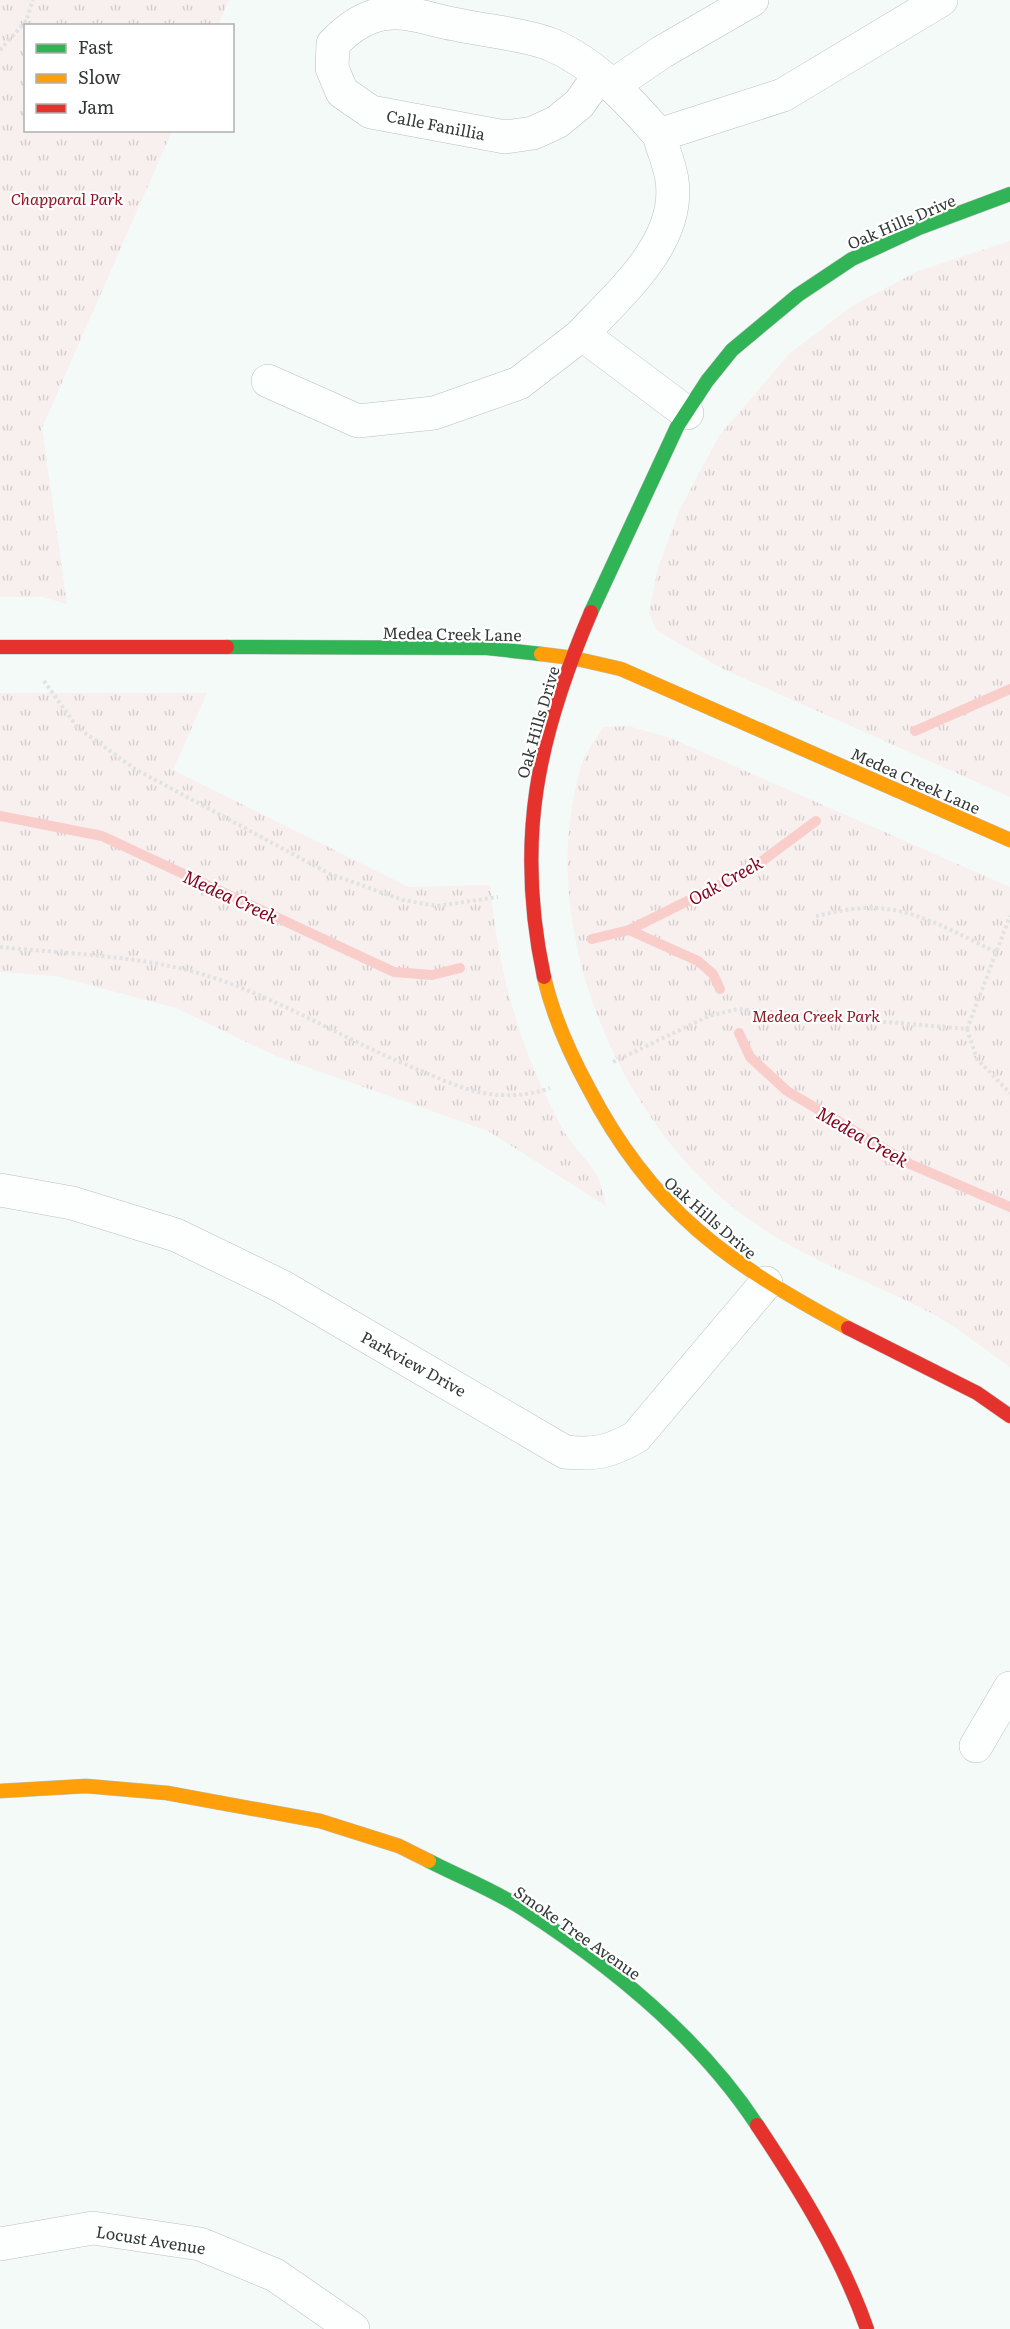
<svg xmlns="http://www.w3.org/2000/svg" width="1010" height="2329" font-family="Literata,serif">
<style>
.park{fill:url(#park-tufts)}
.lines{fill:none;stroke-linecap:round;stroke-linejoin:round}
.stream{stroke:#f8cdca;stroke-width:10}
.street-casing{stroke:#bbc1bf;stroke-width:34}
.fast-casing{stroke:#bbc1bf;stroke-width:15}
.slow-casing{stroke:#bbc1bf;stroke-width:15}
.jam-casing{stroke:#bbc1bf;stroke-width:15}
.path{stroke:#e1e3e3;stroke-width:4;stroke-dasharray:3 3;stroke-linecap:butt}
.street{stroke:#fdfefe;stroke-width:33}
.fast{stroke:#30b455;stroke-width:14}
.slow{stroke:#ff9f0a;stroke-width:14}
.jam{stroke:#e5322d;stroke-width:14}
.labels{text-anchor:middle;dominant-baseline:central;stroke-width:4.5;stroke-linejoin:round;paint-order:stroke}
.street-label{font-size:16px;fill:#323936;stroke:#fff}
.park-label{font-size:16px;font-style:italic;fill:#8f1725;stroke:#fff}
.water-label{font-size:18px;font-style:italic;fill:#82021a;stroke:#fff}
</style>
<defs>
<pattern id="park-tufts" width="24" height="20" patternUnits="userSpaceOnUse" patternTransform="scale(1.5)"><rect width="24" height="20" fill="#f7f0ef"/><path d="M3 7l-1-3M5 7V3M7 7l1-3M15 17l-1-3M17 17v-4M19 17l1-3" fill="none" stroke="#d4cfce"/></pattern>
</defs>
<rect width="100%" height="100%" fill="#f4faf8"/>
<path class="park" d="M0 0H229L218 25 26 26V130L172 131 42 428 67 604 42 597H0Z
M1010 241V797L721 668 656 630 649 612 658 568 680 509 719 436 789 354 852 306 918 271Z
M0 693H207L173 770 409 887 490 885C499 976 519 1047 562 1128 571 1146 591 1161 599 1180 602 1188 604 1197 606 1206L488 1131 276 1056 176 1008 55 976 0 972Z
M628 726 668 737 1010 887V1367C984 1349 959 1328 931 1313 866 1279 794 1256 735 1209 613 1111 535 921 581 767 585 753 596 739 603 727Z"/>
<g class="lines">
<path class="stream" d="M915 731 1010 689
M0 816 102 836 394 972 432 975 460 968
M629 930 750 870 816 821
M592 939 629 930 698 961 713 974 720 989
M739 1033 750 1057 787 1091 910 1164 1010 1207"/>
<defs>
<path id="street" d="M599 76 579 104 557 122 533 133 505 137 371 112 342 92 332 68 333 44C349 27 370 12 396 13 415 13 436 21 454 24 480 30 529 35 552 45 594 63 630 101 659 135
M612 86 662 52 752 0
M580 336C619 294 681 243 672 180 670 165 663 150 659 135L783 95 941 0
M268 381 358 421 434 413 519 383 580 336 591 341 687 413
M0 1190 72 1203 176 1235 281 1286 565 1452C596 1455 609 1452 636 1437L766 1283
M976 1746 1010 1688
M0 2244 93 2228 200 2244 275 2275 353 2329"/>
<path id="fast" d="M591 612 677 427 707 381 732 350 798 295 852 259 919 228 1010 194
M227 647 487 648 541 654
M429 1861C460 1877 494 1890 523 1909 610 1965 700 2038 757 2125"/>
<path id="slow" d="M541 654 573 658 621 669 1010 840
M544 977C553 1016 569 1052 588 1087 652 1211 728 1263 848 1328
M0 1791 86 1786 167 1793 320 1821 399 1846 429 1861"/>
<path id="jam" d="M0 647H227
M544 977C515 841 537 738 591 612
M848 1328 977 1393 1010 1416
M757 2125C799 2188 842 2257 867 2329"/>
</defs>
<use href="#street" class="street-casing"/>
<use href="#fast" class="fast-casing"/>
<use href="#slow" class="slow-casing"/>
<use href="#jam" class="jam-casing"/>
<path class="path" d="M0 50 26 21 33 0
M44 681 77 727 135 769 330 874 403 900 437 906 498 897
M816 916C831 913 847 909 862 908 910 905 954 932 996 952
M0 947C66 954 135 955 198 973 275 995 344 1040 419 1070 439 1078 461 1089 483 1093 506 1097 528 1096 550 1088
M967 1029 977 1059 1010 1093
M613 1062 709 1016 738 1009 967 1029 1010 916"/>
<use href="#street" class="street"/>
<use href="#fast" class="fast"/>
<use href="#slow" class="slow"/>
<use href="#jam" class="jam"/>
</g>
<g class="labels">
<g class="street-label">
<text transform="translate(436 124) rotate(11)">Calle Fanillia</text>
<text transform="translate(901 221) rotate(-23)">Oak Hills Drive</text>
<text transform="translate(452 633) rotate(1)">Medea Creek Lane</text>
<text transform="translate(537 722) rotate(-74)">Oak Hills Drive</text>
<text transform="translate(916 780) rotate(24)">Medea Creek Lane</text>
<text transform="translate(711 1217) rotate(41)">Oak Hills Drive</text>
<text transform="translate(414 1363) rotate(29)">Parkview Drive</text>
<text transform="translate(578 1932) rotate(35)">Smoke Tree Avenue</text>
<text transform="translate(151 2239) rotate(9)">Locust Avenue</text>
</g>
<g class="park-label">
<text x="67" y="198">Chapparal Park</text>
<text x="816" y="1015">Medea Creek Park</text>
</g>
<g class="water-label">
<text transform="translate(725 880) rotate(-29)">Oak Creek</text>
<text transform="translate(231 896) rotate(25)">Medea Creek</text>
<text transform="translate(863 1136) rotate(30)">Medea Creek</text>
</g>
</g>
<rect x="24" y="24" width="210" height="108" fill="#ffffff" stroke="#adb0af" stroke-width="1.5"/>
<rect x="36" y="44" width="30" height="9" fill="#30b455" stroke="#adb0af" stroke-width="1.5"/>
<text x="78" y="54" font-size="18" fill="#323936">Fast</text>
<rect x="36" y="74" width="30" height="9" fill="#ff9f0a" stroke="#adb0af" stroke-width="1.5"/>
<text x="78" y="84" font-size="18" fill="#323936">Slow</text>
<rect x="36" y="104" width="30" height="9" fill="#e5322d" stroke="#adb0af" stroke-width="1.5"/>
<text x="78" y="114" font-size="18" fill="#323936">Jam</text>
</svg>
